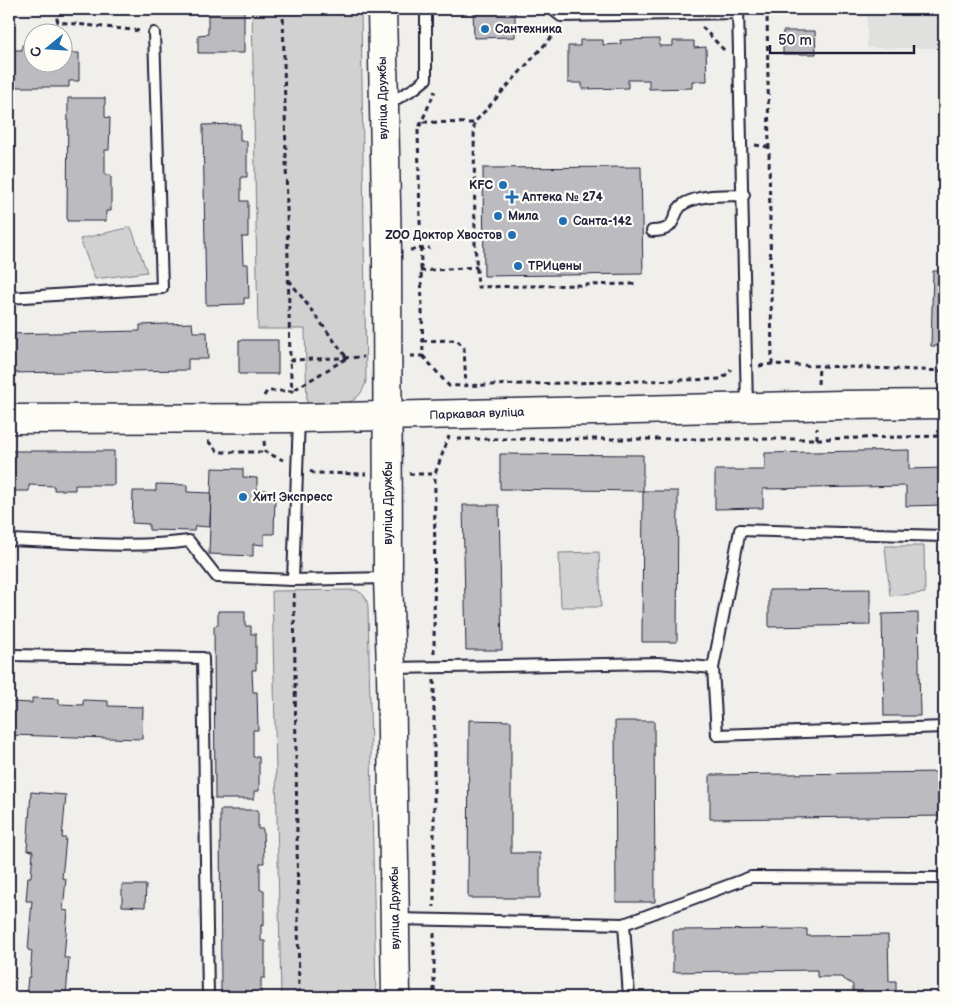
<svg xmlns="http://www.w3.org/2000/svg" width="953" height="1006" font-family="'Balsamiq Sans',sans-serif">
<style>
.built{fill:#e0e0df}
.green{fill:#d2d1d1;stroke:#7a7a86}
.building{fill:#bcbcc0;stroke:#22223b}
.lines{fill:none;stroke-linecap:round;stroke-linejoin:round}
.lane-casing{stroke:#22223b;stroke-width:14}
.secondary-casing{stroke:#22223b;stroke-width:31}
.primary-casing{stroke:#22223b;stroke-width:31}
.path{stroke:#22223b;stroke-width:3;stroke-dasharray:5 4;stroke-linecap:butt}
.lane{stroke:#fdfcf7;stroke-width:10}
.secondary{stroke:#fdfcf7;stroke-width:28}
.primary{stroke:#fdfcf7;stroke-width:28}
.poi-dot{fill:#1f6fb2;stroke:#fdfcf7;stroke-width:2}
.labels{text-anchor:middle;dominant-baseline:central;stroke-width:4.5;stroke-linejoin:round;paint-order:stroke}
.poi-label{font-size:12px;font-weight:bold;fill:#22223b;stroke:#fdfcf7;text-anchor:start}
.street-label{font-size:12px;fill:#22223b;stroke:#fdfcf7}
</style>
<rect width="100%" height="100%" fill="#f0efec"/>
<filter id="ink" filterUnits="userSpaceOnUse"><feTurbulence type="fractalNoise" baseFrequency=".02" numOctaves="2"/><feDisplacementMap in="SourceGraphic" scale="10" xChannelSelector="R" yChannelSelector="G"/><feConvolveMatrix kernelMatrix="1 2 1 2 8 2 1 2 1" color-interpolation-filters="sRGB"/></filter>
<g filter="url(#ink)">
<path class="built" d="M867 9H944V48H867Z"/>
<path class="green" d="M252 9H361L366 381C359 410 331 405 307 406L305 329H258Z
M131 227 147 272 95 279 80 239Z
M885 546H924L925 593 890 596Z
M599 552 601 607H561L559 553Z
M356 590C364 594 367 598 368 607L376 997H281L272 591Z"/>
<path class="building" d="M208 9H244V53H198V35L208 34Z
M473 9H515V37L474 38Z
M783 31H815L816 54H783Z
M659 39V46H673V41H694V48L706 47 707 81H692V88L649 89V80H628V88L582 89V83H568V46H580V40H603V45L621 44 620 40Z
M22 45H32V62H62V45L64 53H79V81H69V87H9V50H22Z
M68 98H105V117L110 118 109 150H105V175H111V211H106V221H67Z
M240 124V141H247V177H241V201H248V237H242L243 264H248L249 298H244V304L206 305 203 125Z
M641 167 643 274 484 276 483 168Z
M933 271H944V346H931Z
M192 323 193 332H207L208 359H188V370L9 373V334L140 331V325Z
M239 340H278V374H239Z
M909 450V469L944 468V505L906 506V486L763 489V508L715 509V470H765V453Z
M9 451H114V485H75V490H54V486L29 485V491H9Z
M500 454 643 455V491L500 489Z
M212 468 243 469V477L257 478V490H266V498H275L274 534H264V545L253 544V556L209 554Z
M156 484 187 485V492L211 493 210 527 195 526 194 531 149 530V524L132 523 133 491H156Z
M643 491H678L677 642H642Z
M463 505H499L502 650H466Z
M870 589V625L769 627V590Z
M218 611H245V626H251V634H256V670H252L253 692H257L258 730H253V757H259V791H254V799H215L214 626 218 625Z
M918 613 920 716H884L882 614Z
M32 698 59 699V704L83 705V700L108 701V706L143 707 142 739 9 735V702L32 703Z
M469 720 511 721V853H540V898H468Z
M615 721H654L655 902H616Z
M944 772V816L710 819V775Z
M31 792 66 795 62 838H66L62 878 66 879 63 910 68 911 64 958H69L66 997H26L28 977H30L32 951 28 950 32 901H26L28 877H31L33 851 27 850Z
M220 810H258V829H263L264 863H260V890H264V926L261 925V941H265V978H261V997H221Z
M122 885H146L145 907 122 906Z
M807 929V936L888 935 889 981H896V997H853V985L841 977H817V970L673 972V930Z"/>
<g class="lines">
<defs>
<path id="lane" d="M552 9 561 16 738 13
M738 9 747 406
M386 105 415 88 426 79V9
M652 231C681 231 669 212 685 203 703 194 724 196 744 195
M9 298 162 288 154 33
M9 540C67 542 132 549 189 541L217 577 293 580 387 578
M293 580 299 419
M9 655 203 658 208 997
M392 668 658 663 713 668 717 735 944 727
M713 668 740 530 944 536
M397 919 624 924 751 877 938 878
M624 924 629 997"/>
<path id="secondary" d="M9 419 299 418 842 405 944 404"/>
<path id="primary" d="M382 9 387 252 388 578 391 668 396 997"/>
</defs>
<use href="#lane" class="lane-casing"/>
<use href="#secondary" class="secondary-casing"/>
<use href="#primary" class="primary-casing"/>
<path class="path" d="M54 9 58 22 141 31
M283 9 290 360 364 357
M767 9 772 364
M702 27 724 50
M558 30 474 123 475 243 478 287 635 284
M423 122 474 123
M755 145 768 147
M410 250 430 248
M420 271 477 267
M289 280 347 358 292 391
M422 341 457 340 464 348 466 386
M410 356H423L418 130 435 91
M423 356 449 386 722 379 731 369
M759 366 772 364 944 371
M818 384 819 367
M264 396 267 391H292L290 360
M457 439H817L944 436
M817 439V428
M208 441 218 452H265
M264 441 265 452 283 460
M310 471 314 473 366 474
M409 474H435L449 436
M294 593 299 997
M434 654 435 474
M434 680V907
M434 933V997
M937 997 944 979"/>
<use href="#lane" class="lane"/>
<use href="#secondary" class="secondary"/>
<use href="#primary" class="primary"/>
</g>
</g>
<g class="poi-dot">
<circle cx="485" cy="29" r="5"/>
<circle cx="503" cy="185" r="5"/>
<path d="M509.5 189.5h5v5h5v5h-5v5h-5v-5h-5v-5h5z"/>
<circle cx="498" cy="216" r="5"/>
<circle cx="563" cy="221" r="5"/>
<circle cx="512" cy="235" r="5"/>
<circle cx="518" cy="266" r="5"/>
<circle cx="243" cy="497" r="5"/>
</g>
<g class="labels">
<g class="poi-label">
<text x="495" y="29">Сантехника</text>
<text x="493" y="185" text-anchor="end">KFC</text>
<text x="522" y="197">Аптека № 274</text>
<text x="508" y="216">Мила</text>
<text x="573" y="221">Санта-142</text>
<text x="502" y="235" text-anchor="end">ZOO Доктор Хвостов</text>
<text x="528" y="266">ТРИцены</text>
<text x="253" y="497">Хит! Экспресс</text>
</g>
<g class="street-label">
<text transform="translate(383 98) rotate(-91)">вуліца Дружбы</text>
<text transform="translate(477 414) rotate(-2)">Паркавая вуліца</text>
<text transform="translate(388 503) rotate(-90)">вуліца Дружбы</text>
<text transform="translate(395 908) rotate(-91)">вуліца Дружбы</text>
</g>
</g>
<rect width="953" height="1006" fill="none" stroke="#fdfcf7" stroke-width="30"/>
<rect x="15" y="15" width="923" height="976" fill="none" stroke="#22223b" stroke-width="2" filter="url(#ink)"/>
<g transform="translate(48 48) rotate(252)"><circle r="24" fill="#fdfcf7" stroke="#a5a5ac"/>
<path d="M0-4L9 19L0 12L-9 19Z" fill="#1f6fb2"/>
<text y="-8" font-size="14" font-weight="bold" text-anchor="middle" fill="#22223b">С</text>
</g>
<path d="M770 45v8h144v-8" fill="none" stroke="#22223b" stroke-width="2.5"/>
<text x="778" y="45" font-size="15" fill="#22223b" stroke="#fdfcf7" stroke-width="4" paint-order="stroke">50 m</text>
</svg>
